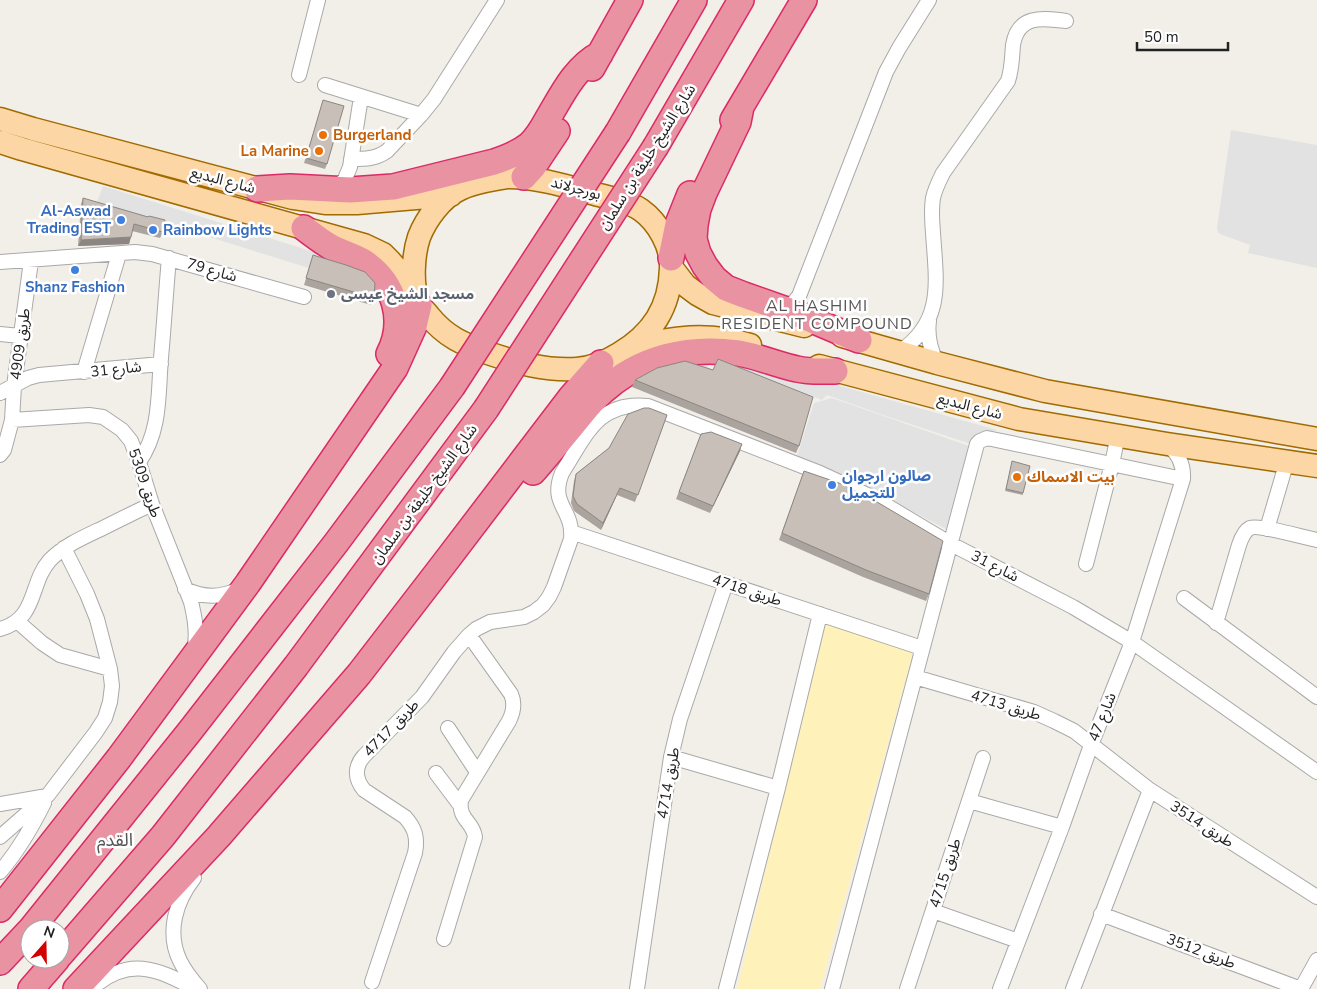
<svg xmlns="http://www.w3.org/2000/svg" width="1317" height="989" font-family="'Nunito Sans','Noto Sans Arabic',sans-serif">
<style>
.sand{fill:#fff1ba}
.parking{fill:#e2e2e2}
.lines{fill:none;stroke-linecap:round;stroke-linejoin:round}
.minor-casing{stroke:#a9a9a9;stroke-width:16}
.primary-casing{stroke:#a06b00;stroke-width:25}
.motorway-casing{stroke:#dc2a67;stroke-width:28}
.minor{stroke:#fff;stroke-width:14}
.primary{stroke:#fcd6a4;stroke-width:22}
.motorway{stroke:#e892a2;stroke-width:25}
.motorway-bridge-casing{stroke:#dc2a67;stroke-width:28;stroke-linecap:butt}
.motorway-bridge{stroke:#e892a2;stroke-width:25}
.wall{fill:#aba49e}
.shaded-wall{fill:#8b8681}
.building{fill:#c7bfb8;stroke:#8b8681}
.food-dot{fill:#e8710a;stroke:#fff;stroke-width:2}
.shop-dot{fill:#3f7fe0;stroke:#fff;stroke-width:2}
.worship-dot{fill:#6b7280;stroke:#fff;stroke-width:2}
.labels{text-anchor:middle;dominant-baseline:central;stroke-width:5;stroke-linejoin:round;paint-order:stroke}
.food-label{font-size:15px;font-weight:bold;fill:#c56008;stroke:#fff;text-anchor:start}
.street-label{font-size:15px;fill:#222;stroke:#fff}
.shop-label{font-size:15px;font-weight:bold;fill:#366cbe;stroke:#fff;text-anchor:start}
.worship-label{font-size:15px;font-weight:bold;fill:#5b616d;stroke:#fff;text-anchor:start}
.neighbourhood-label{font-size:16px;letter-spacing:1px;fill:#555;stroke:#fff}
.quarter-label{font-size:18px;fill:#555;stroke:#fff}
</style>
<rect width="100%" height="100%" fill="#f2efe9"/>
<path class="sand" d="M825 623 913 653 820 989H737Z"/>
<path class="parking" d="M1231 130 1317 145V268L1248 253 1250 245 1220 234 1218 232 1217 228Z
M103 186 317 253 312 269 97 202Z
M703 350 741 358 997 430 979 434 971 444 880 414 827 395 822 400 777 382 728 365 710 361 705 375 666 363 686 358Z
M832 398 969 446 946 529 862 485 796 459 814 403Z"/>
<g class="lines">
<defs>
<path id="minor" d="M299 75 318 0
M325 85 421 115
M351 159C365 159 376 159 387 151L421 115 434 99 497 0
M336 189 345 179 350 167 361 97
M0 262 135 252 152 254 304 297
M787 310 799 296 886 72 899 48 929 0
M929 321C927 336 930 349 937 363
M0 334 20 336
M899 352C945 322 936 280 933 233 932 221 931 210 933 198 935 189 939 181 943 173L1008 81C1012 69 1012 57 1013 45 1018 14 1043 18 1066 21
M84 372 119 254
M0 393 28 378 39 375 161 364
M12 420 89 415 103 417 122 430 131 441 139 462 152 504 191 602C195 618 198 634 194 650
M0 455 4 450 12 420 14 386 31 261
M139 462C161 431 158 394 161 358 164 325 166 291 169 258
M1267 529 1287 461
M571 532 922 648
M1086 564 1112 464 1118 435
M185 589C204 598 220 598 240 589
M1184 598 1317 697
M17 621 42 643 60 655 110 669
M1216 623 1239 545C1241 539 1244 531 1250 528 1259 524 1305 538 1317 540
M0 629C38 619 29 583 50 560 65 545 84 537 103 528 119 520 135 512 152 504
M915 677 1034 712 1054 721 1074 731 1150 790 1317 897
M448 728 477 772
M671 757 778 788
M436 773 460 805
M969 801 1062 827
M0 804 47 796
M0 837 48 795 96 732 105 718 110 702 112 686 110 669 97 619 87 594 64 548
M0 872C18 851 32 827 44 803
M194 878C176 901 166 932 180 961 185 971 192 980 200 989
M933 911 1018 941
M1101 914 1301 989
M444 939 475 837C473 821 458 820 461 800L509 721C514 711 515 703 511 694L469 635
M372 982 415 853C418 838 415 828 405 817L364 790C355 779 354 767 364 756L422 697 454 652 469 635 476 629 490 622 524 617 534 612 543 605 549 597 554 587 571 539C574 509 549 505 562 473 585 437 598 400 648 406L820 473 874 498 951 544 1073 607 1132 642 1317 772
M91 989C128 956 157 968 195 989
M637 989 671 757 680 719 726 583
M726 989 778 788 820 614
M832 989 977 444 980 441 987 438 1183 479
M907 989 983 758
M1000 989 1062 827 1091 745 1132 642 1183 479C1184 464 1178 453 1167 444
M1073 989 1150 790
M1301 989 1317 960"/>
<path id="primary" d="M0 119 33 129 293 198 325 203H357L451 195
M0 142 22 149 364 245 383 254 389 260 416 291
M507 177C538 177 566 186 595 194 611 198 628 201 641 210 658 222 672 247 671 268 670 308 652 334 619 354 606 362 592 368 577 369 546 371 517 363 488 353 463 344 446 337 429 316 426 312 421 308 419 304 411 286 413 255 419 237 426 219 442 197 460 189 474 182 491 180 507 177Z
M672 268 685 285 697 294 713 303 804 326
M842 336 937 363 1045 391 1317 439
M631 348C672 337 708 332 750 345
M819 366 1019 419 1167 444 1317 466"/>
<path id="motorway" d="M592 68 630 0
M741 107 738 122 704 193 698 209 695 225 694 239 698 253 705 266 714 278 726 288 744 295 798 314 859 340
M733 120 804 0
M618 132 694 0
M656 146 741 0
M524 177 533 167 557 131
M257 189 290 187 350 190 393 187 494 162C506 158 519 153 529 145 537 138 542 129 547 120 562 95 574 68 600 54
M304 228C313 235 322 242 333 248 343 253 355 256 364 262 395 283 406 321 389 354
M671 258 678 224 690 194
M533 472C547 456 561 439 575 422 584 411 592 400 603 391 641 357 688 346 738 353 758 356 777 365 797 369 809 372 822 371 835 371
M0 909 119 758 248 583 395 368 414 326 419 305
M31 929 190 731 336 543 452 387
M60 955 163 836 296 666 486 409
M0 962 30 930
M31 989 57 959
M76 989 219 836 359 674 443 565 571 397 601 363"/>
</defs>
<use href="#minor" class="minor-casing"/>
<use href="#primary" class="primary-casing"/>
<use href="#motorway" class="motorway-casing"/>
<use href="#minor" class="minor"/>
<use href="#primary" class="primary"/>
<use href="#motorway" class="motorway"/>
<defs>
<path id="motorway-bridge" d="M452 387 618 132
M486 409 656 146"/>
</defs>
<use href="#motorway-bridge" class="motorway-bridge-casing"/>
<use href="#motorway-bridge" class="motorway-bridge"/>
</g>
<path class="wall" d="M322 105 327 164 325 169 304 163Z
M83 198 163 232 160 238 132 231 129 244 78 246 81 204Z
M313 255 374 298 371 305 304 285Z
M713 370 799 446 796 453 632 387 635 380Z
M667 415 635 502 617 495 601 530 574 511 571 503 574 481 576 474 609 448Z
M701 434 740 451 710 513 676 499Z
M1012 464 1023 493V495L1005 491Z
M804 471 929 594 926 601 863 577 779 540Z"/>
<path class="shaded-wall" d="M131 237 129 244 78 246 81 240Z
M742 444 740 451 710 513 713 506Z
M620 488 617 495 601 530 603 523Z"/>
<path class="building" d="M323 100 344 106 327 164 306 158Z
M83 198 148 217 149 216 165 220 163 232 134 224 131 237 81 240Z
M313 255 346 265 365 272 375 283 374 298 306 278Z
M718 359 813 397 799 446 635 380 657 368 685 361 713 370Z
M644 408H649L667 415 638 495 620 488 603 523 577 504 573 496 576 474 609 448 628 414Z
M711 432 742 444 713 506 679 492 701 434Z
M1012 461 1030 466 1023 493 1006 489Z
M804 471 839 483 872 499 943 541 929 594 866 570 782 533Z"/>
<g class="food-dot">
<circle cx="323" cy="135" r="5"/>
<circle cx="319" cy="151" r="5"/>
<circle cx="1017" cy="477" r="5"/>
</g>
<g class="shop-dot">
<circle cx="121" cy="220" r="5"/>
<circle cx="153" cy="230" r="5"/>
<circle cx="75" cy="270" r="5"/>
<circle cx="832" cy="485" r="5"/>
</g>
<circle class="worship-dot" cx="331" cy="294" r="5"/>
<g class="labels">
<g class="food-label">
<text x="333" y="135">Burgerland</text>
<text x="309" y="151" text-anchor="end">La Marine</text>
<text x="1027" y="477">بيت الاسماك</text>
</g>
<g class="street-label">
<text transform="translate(647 157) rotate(-58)">شارع الشيخ خليفة بن سلمان</text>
<text transform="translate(223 180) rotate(15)">شارع البديع</text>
<text transform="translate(576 188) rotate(15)">بورجرلاند</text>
<text transform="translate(212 270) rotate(16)">شارع 79</text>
<text transform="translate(20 344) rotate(-82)">طريق 4909</text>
<text transform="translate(116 369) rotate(-6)">شارع 31</text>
<text transform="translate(970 406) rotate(15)">شارع البديع</text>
<text transform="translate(145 483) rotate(71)">طريق 5309</text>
<text transform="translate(424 494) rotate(-54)">شارع الشيخ خليفة بن سلمان</text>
<text transform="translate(995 566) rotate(27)">شارع 31</text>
<text transform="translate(747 590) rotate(18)">طريق 4718</text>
<text transform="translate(1006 705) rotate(17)">طريق 4713</text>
<text transform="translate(1102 717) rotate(-68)">شارع 47</text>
<text transform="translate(391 728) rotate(-46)">طريق 4717</text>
<text transform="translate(668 783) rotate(-80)">طريق 4714</text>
<text transform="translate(1202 824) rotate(33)">طريق 3514</text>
<text transform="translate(945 873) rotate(-72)">طريق 4715</text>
<text transform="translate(1201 951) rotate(21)">طريق 3512</text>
</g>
<g class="shop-label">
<text x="111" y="211" text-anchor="end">Al-Aswad<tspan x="111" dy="17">Trading EST</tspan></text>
<text x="163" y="230">Rainbow Lights</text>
<text x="75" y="287" text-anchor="middle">Shanz Fashion</text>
<text x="842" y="476">صالون ارجوان<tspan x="842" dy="17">للتجميل</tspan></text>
</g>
<g class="worship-label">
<text x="341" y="294">مسجد الشيخ عيسى</text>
</g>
<g class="neighbourhood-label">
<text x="817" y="306">AL HASHIMI<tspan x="817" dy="18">RESIDENT COMPOUND</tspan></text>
</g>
<g class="quarter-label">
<text x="115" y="840">القدم</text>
</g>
</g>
<g transform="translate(45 944) rotate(20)"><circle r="24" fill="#ffffff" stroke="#a7a7a7"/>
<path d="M0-4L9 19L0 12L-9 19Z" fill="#d40000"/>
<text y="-8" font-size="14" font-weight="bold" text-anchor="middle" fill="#222222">N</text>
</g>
<path d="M1137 42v8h91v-8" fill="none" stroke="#222222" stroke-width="2.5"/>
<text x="1144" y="42" font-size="15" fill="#222222" stroke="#ffffff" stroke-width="4" paint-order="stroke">50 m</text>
</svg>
